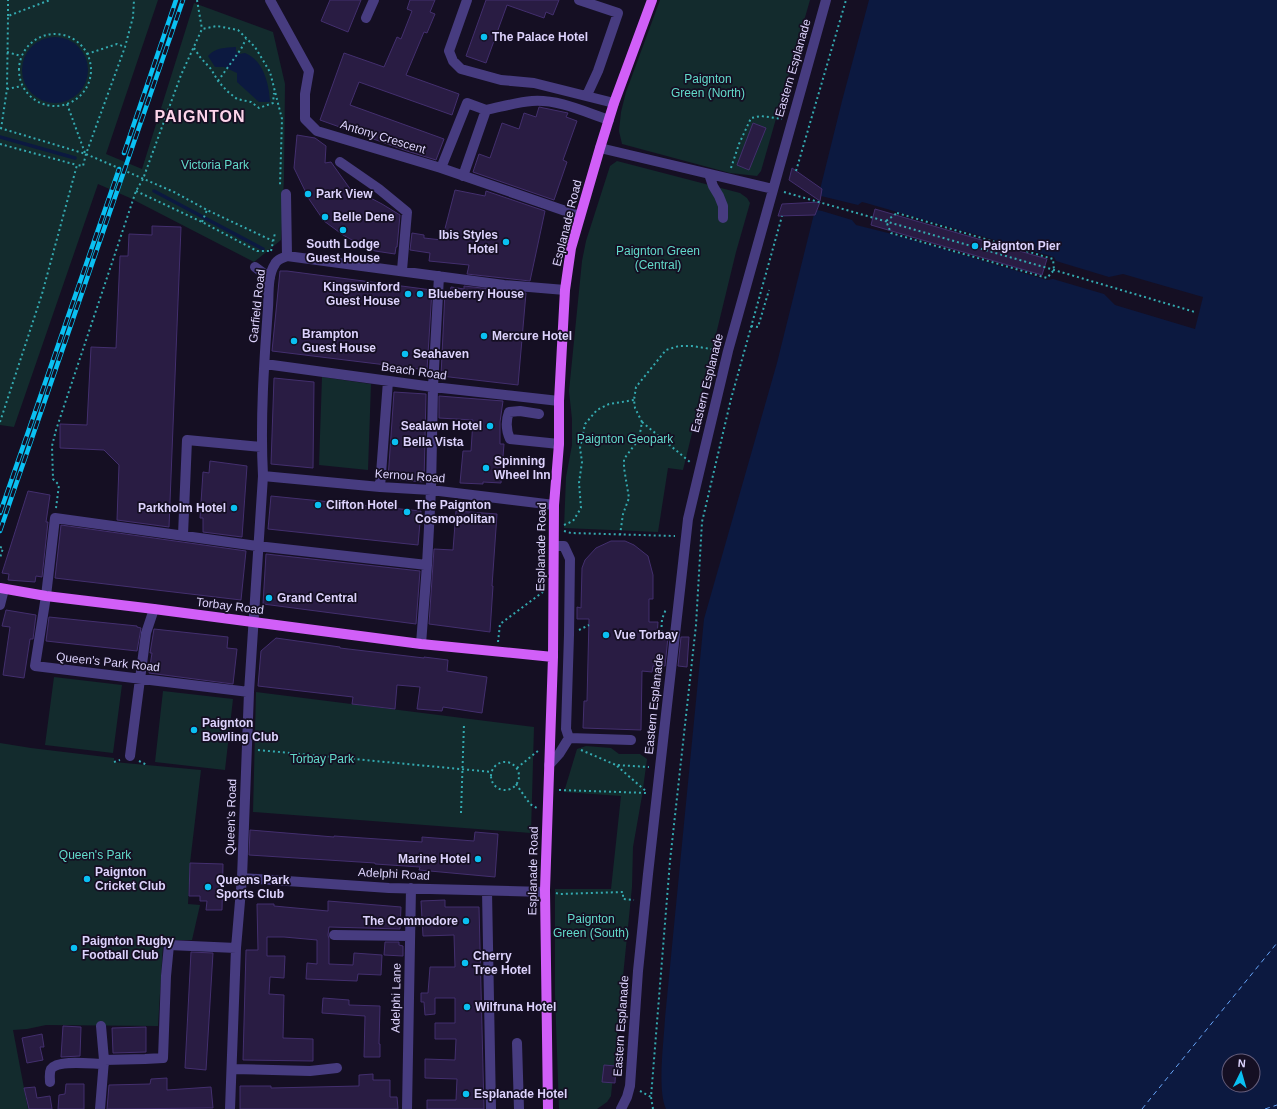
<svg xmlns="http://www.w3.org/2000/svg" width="1277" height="1109" font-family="Helvetica,sans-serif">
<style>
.green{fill:#132b2d}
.water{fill:#0c1940;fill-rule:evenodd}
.pier{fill:#150f23}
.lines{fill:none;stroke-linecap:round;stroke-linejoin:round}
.stream{stroke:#0c1940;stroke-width:3.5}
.ferry{stroke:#66a4f8;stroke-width:1;stroke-dasharray:5 4;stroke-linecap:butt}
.building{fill:#291c43;stroke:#432f6e}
.path{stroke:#34aab0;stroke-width:2;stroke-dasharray:2 3;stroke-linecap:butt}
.minor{stroke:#473c80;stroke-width:10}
.major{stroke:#d15ff8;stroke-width:10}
.rail-casing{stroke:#0ac0f2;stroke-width:4.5}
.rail{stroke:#150f23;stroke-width:3;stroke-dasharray:9;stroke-linecap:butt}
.poi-dot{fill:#0ac0f2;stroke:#150f23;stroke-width:1.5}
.labels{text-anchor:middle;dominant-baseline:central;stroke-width:3.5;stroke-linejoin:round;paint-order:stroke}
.poi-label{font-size:12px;font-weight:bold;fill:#ddd3fd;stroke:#150f23;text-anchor:start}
.street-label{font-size:12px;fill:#ddd3fd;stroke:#150f23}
.park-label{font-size:12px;fill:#62daca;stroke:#150f23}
.district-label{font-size:16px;font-weight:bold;letter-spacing:1px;fill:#fdd5ea;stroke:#150f23}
</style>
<rect width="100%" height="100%" fill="#150f23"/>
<path class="green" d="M0 0H158L106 154 142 169 194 3 273 32 285 84 284 178 281 240 254 262 130 198 98 184 14 427 0 425Z
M660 0H810L761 171 757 176 730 173 622 144 619 131 621 112 626 92Z
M617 161 740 193 747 198 750 203 736 252 683 470 668 468 658 532 564 528 566 477 572 445V419L569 391 582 261 586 241 610 166Z
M322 377 371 384 368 470 319 465Z
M54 677 122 685 113 753 45 745Z
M163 691 233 699 225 770 155 762Z
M256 692 534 727 531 833 253 812Z
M0 743 31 748 114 758V762L201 770 190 863 188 904 200 905 192 940H168L163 945 158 1026 46 1025 27 1029 13 1030 28 1109H0Z
M586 746 611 748 619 754H640L647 759 642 796 633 847 632 887 611 1096 607 1102 597 1109H559L555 995V889H611L621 796 564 792 577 749Z"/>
<path class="water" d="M869 0H1277V1109H666C657 1090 664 1041 665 1018L704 619 777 363 842 101ZM1229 1061H1253V1085H1229Z
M22 70a33 33 0 1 1 66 0a33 33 0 1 1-66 0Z
M236 47V51L239 54 245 53C263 60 269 83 270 102H259L237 82V73L224 67H215L208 56C216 47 225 48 236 47Z"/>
<path class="pier" d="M819 187 822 189 821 196 858 205 862 202 866 203 1054 257 1056 261 1109 277 1123 274 1203 297 1195 329 1115 305 1104 294 1053 279 1047 280 896 235 856 225 852 220 822 211 817 210 815 215H812Z"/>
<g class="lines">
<path class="stream" d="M0 137 75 158
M154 191 263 249"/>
<path class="ferry" d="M1142 1109 1277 943
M1265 1109 1277 1105"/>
</g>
<path class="building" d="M330 0H361L348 32 321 21Z
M410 0H435L430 12 435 14 427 33 424 32 406 75 459 94 452 115 359 82 350 105 444 139 436 160 407 151 320 120 344 53 384 67 397 37 401 39 412 11 407 9Z
M486 0H559L553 15 546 12 544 18 507 5 486 63 466 56Z
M539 107 568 113 566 117 577 121 563 160 567 162 554 200 473 172 479 154 490 158 502 123 519 129 524 113 536 117Z
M753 123 766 128 749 170 737 165Z
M297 135 315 138 326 146 325 163 331 162 358 200 363 194 382 204 400 215 397 247H396L395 254 375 251 361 245 343 235 324 221 309 199 294 168Z
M792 168 822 189 820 201 789 180Z
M455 190 485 196 486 191 545 211 530 281 467 274 469 265 429 261 430 253 410 250 412 233 424 235V238L442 240Z
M820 202 815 215 778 216 782 204Z
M875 209 1047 259 1042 275 871 225Z
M152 226 181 227 169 527 117 520 119 465 104 450 60 448V424L87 425 91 347 116 348 120 256H128L129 234 152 235Z
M280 271H287L432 290 427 370 272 351Z
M464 286 526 293 518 385 441 376 445 291 450 292 451 287 464 289Z
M274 378 314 382 313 468 271 464Z
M394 392 426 394 424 482 388 479Z
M439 396 503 401 500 422V444H504L501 483 483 482V484L460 483 463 451H471L473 420 439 418Z
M210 461 247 466 242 537 203 532V518H200L203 472 209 473Z
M28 491 50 495 46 522H48L42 577 36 576 35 582 8 580 9 574 2 573Z
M271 496 421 511 418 545 268 529Z
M456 511 497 514 492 586H493L490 632 429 624 434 549 453 550Z
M61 525 246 551 241 600 55 578Z
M611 541H625L634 545 648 556 653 575V599H649V622H658L657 637H668L665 666H653L652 672 642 671 641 730 583 728 584 701H587L589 619H577V607L581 608 582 568 585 560 596 548Z
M266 554 420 571 416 624 263 604Z
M6 610 36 615 33 639H30L24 678 3 675 10 627 2 626Z
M49 617 137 626V627L141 628 137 651 46 641Z
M154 629 228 637 227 648 237 649 233 684 149 673 152 653H150Z
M681 637H689L687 667 678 666Z
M276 638 340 647V648L424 658V657L448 660 447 671 487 677 482 713 443 707 442 711 417 709 420 687 397 685 395 709 352 704 353 697 258 686 261 651Z
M250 830 334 837V836L422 842V837L474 841 475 832 498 834 495 877 419 870 420 867 375 864V863L249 855Z
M190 863 223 864 222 910H206L207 901H200V896H189Z
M445 900V907H479L484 1109H427V1100H456L457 1079 425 1078V1059L455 1060 456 1039H435V1023H455V998H435V1014L425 1015 424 1002H421V993H428L430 967H455L454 935 423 936 421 901Z
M328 901 401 907 400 929 329 927 328 935 329 939V964L353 965 354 953 382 955 381 975 358 974 357 981 306 979 307 963 317 964V940L284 937H267V956H285L284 978 270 977 269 994 284 995 283 1038 313 1039V1061L243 1060 246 950H258L257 904H274V906L328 911Z
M385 942H399V945L403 946V956L384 955Z
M191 952 213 953 206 1070 185 1068Z
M323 998 349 1000V1005L380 1006 379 1044H380V1057H364L365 1016 322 1013Z
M63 1026 81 1027 80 1056 61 1057Z
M146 1027V1052L113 1053 112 1028Z
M42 1034 44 1047H40L43 1060 27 1063 22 1038Z
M604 1065 616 1066 615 1083 602 1082Z
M373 1074V1080H390V1097H397L398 1109H240V1086H271V1088L359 1086V1075Z
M167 1078V1090L211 1087 213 1108 107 1109 109 1085 150 1084 151 1079Z
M66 1084H84V1109H58L59 1095 65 1094Z
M35 1087 37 1098 50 1096 52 1109H29L24 1088Z"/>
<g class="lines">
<path class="path" d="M197 0 202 29
M8 16V0
M19 70a36 36 0 1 1 72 0a36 36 0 1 1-72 0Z
M194 48 200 57 211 69 218 81 227 91 237 99 251 102 259 108 273 103 274 93
M7 52 21 56
M87 54 117 44 125 47
M218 81 241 49 246 39
M7 89 22 86
M67 104 85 153
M0 128 86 154 174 192 207 210 273 241
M1 129 7 89 8 16 50 0
M0 144 77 165
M731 168 739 144 751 118 761 116 782 119
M796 171 846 0
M136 191 202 222 257 251H271
M784 192 1044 267 1195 312
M897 213 1053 259 1054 270 1047 278 891 233 886 221Z
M202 222 207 210
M271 251 275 233
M751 326 758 327 769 290
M0 422 42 294 77 165 83 166 86 154 125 47 133 17 134 0
M642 422 690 462
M56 508 59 485 53 479 52 446 56 430 136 191 143 179 181 75 202 29 217 26 238 30 255 47 270 72 282 119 280 185
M564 525 573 521 581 508 579 483 582 462 580 448 585 424 597 410 609 404 634 400
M564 531 571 533 675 536
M620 535 623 514 629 498 624 468V459L639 439 642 422 635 408 634 400 636 387 666 350 679 346H692L718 350
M0 547 3 548 0 558
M579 630 589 625
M661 637 662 619 666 609
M498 642 500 624 543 592
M258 750 492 772
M581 750 616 765 649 767
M139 761 147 765
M114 762 120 760
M491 776a14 14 0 1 1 28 0a14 14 0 1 1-28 0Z
M617 766 647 792
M517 768 539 750
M516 784 530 804 537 808
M559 790 647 793
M461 813 464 724
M556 893 559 894 623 892V899L634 900
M640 1091 651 1097
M653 1109 651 1097 670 861 696 625 702 522 731 399 782 216"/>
<path class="minor" d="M270 0 309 71 305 94V119L317 131 441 168 580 216
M467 0 449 51 453 61 461 69 501 80 534 83 614 103
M579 0 618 13 598 71 587 95
M366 18 374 0
M486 110C501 107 517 102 532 101 558 99 585 112 609 120
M600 148 773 189
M340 162 379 189 407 212 402 270
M441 168 467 103 486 110 463 176
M709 174 713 186 719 196 723 206V218
M286 194 287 256
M255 267 270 278
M265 364 433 387 559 401
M539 414 520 411 509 412C506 420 506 430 510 439L559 444
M263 476 380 487 431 490 554 505
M380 487 388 381
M183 535 187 440 261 447
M0 605 4 589
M421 644 427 565 431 490 433 387 439 276
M249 692 35 666 46 596 55 518 257 546 427 565
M569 738 631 740
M130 756 146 633 154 609
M549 765 559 754 569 738 566 729 569 635 570 559 564 546H555
M242 878 389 888 545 892
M487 891 491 1109
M334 935 410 936
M517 1043 519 1109
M104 1060 145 1059 163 1058 166 976 169 945 236 948
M232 1069 310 1071 337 1068
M50 1082C50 1078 49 1073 51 1069 58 1059 92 1064 104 1064
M100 1109 104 1060 101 1026
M230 1109 236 948 242 878 249 692 263 476C260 421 264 363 268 308 269 295 267 276 275 264 277 259 283 258 287 256L504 285 565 290
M407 1109 411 888
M621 1109 627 1097 630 1086 638 971 648 874 688 519 728 351 826 0"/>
<path class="major" d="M0 588 46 596 154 609 421 644 553 657
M548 1109 545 890 553 657 554 505 559 444V401L565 290 571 248 600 148 614 103 652 0"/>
<defs>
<path id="rail" d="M124 153 176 0
M0 513 119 169
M0 531 183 0"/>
</defs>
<use href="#rail" class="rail-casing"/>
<use href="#rail" class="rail"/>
</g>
<g class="poi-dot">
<circle cx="484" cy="37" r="4"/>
<circle cx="308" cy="194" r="4"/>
<circle cx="325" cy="217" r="4"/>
<circle cx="343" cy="230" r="4"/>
<circle cx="506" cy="242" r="4"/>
<circle cx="975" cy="246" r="4"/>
<circle cx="408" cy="294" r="4"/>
<circle cx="420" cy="294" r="4"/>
<circle cx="484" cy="336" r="4"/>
<circle cx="294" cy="341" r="4"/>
<circle cx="405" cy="354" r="4"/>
<circle cx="490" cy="426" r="4"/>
<circle cx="395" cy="442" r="4"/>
<circle cx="486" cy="468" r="4"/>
<circle cx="318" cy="505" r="4"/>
<circle cx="234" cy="508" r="4"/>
<circle cx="407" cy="512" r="4"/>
<circle cx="269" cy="598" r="4"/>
<circle cx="606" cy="635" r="4"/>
<circle cx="194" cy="730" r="4"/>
<circle cx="478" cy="859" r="4"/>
<circle cx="87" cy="879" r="4"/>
<circle cx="208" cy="887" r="4"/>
<circle cx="466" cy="921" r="4"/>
<circle cx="74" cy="948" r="4"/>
<circle cx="465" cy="963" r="4"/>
<circle cx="467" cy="1007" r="4"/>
<circle cx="466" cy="1094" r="4"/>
</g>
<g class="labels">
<g class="poi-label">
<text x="492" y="37">The Palace Hotel</text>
<text x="316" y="194">Park View</text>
<text x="333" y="217">Belle Dene</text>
<text x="498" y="235" text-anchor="end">Ibis Styles<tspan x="498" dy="14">Hotel</tspan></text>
<text x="343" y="244" text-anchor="middle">South Lodge<tspan x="343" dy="14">Guest House</tspan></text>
<text x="983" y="246">Paignton Pier</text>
<text x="400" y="287" text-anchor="end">Kingswinford<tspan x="400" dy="14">Guest House</tspan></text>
<text x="428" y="294">Blueberry House</text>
<text x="302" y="334">Brampton<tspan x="302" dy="14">Guest House</tspan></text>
<text x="492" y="336">Mercure Hotel</text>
<text x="413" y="354">Seahaven</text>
<text x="482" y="426" text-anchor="end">Sealawn Hotel</text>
<text x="403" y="442">Bella Vista</text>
<text x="494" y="461">Spinning<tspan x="494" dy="14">Wheel Inn</tspan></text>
<text x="326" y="505">Clifton Hotel</text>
<text x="415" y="505">The Paignton<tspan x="415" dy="14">Cosmopolitan</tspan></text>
<text x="226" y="508" text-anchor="end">Parkholm Hotel</text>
<text x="277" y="598">Grand Central</text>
<text x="614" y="635">Vue Torbay</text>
<text x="202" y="723">Paignton<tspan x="202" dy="14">Bowling Club</tspan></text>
<text x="470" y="859" text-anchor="end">Marine Hotel</text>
<text x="95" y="872">Paignton<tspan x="95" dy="14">Cricket Club</tspan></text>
<text x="216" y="880">Queens Park<tspan x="216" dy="14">Sports Club</tspan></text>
<text x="458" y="921" text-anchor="end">The Commodore</text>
<text x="82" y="941">Paignton Rugby<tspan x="82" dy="14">Football Club</tspan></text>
<text x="473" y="956">Cherry<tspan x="473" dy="14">Tree Hotel</tspan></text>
<text x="475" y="1007">Wilfruna Hotel</text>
<text x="474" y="1094">Esplanade Hotel</text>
</g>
<g class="street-label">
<text transform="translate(793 68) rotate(-74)">Eastern Esplanade</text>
<text transform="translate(383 137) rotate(17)">Antony Crescent</text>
<text transform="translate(567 223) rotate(-76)">Esplanade Road</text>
<text transform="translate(257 306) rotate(-84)">Garfield Road</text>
<text transform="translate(414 371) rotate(8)">Beach Road</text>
<text transform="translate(707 383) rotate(-76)">Eastern Esplanade</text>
<text transform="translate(410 476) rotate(4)">Kernou Road</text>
<text transform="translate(541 547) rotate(-89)">Esplanade Road</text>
<text transform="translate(230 606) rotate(7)">Torbay Road</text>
<text transform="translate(108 662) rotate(6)">Queen's Park Road</text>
<text transform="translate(654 704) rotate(-84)">Eastern Esplanade</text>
<text transform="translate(231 817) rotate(-88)">Queen's Road</text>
<text transform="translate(533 871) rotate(-89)">Esplanade Road</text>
<text transform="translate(394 874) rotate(3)">Adelphi Road</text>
<text transform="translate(396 998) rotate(-89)">Adelphi Lane</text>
<text transform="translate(621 1026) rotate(-86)">Eastern Esplanade</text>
</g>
<g class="park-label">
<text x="708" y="79">Paignton<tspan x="708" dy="14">Green (North)</tspan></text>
<text x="215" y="165">Victoria Park</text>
<text x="658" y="251">Paignton Green<tspan x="658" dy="14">(Central)</tspan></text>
<text x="625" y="439">Paignton Geopark</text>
<text x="322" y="759">Torbay Park</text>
<text x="95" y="855">Queen's Park</text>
<text x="591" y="919">Paignton<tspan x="591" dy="14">Green (South)</tspan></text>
</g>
<g class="district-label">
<text x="200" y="116">PAIGNTON</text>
</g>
</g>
<g transform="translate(1241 1073) rotate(5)"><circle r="19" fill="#150f23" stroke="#655d7a"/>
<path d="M0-3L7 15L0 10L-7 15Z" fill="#0ac0f2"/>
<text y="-6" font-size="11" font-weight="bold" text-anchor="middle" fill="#ddd3fd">N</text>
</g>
</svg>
